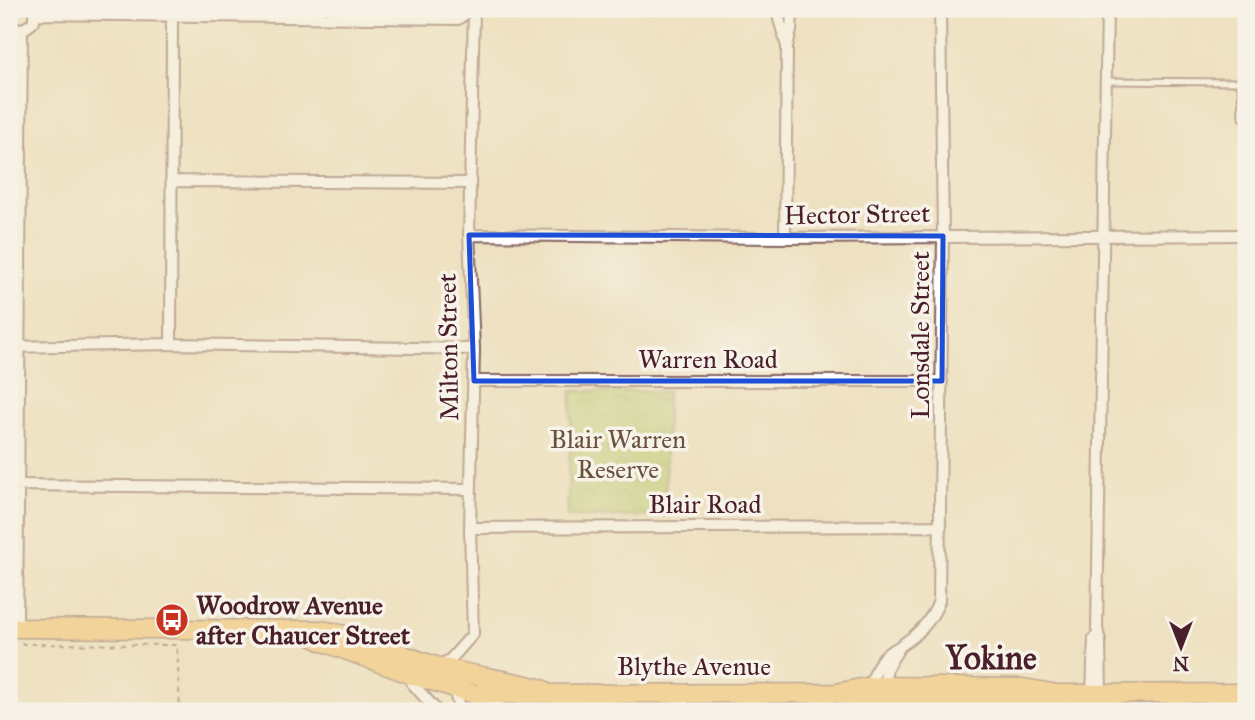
<svg xmlns="http://www.w3.org/2000/svg" width="1255" height="720" font-family="'IM FELL Great Primer',serif">
<style>
.park{fill:url(#park-crowns);stroke:#80744c;stroke-width:2}
.lines{fill:none;stroke-linecap:round;stroke-linejoin:round}
.service-casing{stroke:#836360;stroke-width:9}
.minor-casing{stroke:#836360;stroke-width:14}
.primary-casing{stroke:#836360;stroke-width:21}
.path{stroke:#836360;stroke-width:2;stroke-dasharray:5 5;stroke-linecap:butt}
.service{stroke:#fff;stroke-width:5}
.minor{stroke:#fff;stroke-width:10}
.primary{stroke:#f6c06b;stroke-width:18}
.marked{fill:none;stroke:#1d4ed8;stroke-width:5;stroke-linejoin:round}
.labels{text-anchor:middle;dominant-baseline:central;stroke-width:7;stroke-linejoin:round;paint-order:stroke}
.street-label{font-size:26px;fill:#4a1f2b;stroke:#f7f3e8}
.park-label{font-size:26px;fill:#6a523f;stroke:#f7f3e8}
.poi-label{font-size:26px;font-weight:bold;fill:#4a1f2b;stroke:#f7f3e8;text-anchor:start}
.district-label{font-size:33px;font-weight:bold;fill:#4a1f2b;stroke:#f7f3e8}
</style>
<defs>
<pattern id="park-crowns" width="20" height="18" patternUnits="userSpaceOnUse" patternTransform="scale(1.75)"><rect width="20" height="18" fill="#b5c96d"/><path d="M2 6a3 3 0 1 1 6 0M12 15a3 3 0 1 1 6 0" fill="none" stroke="#9dac5f"/></pattern>
</defs>
<rect width="100%" height="100%" fill="#f7f3e8"/>
<filter id="ink" filterUnits="userSpaceOnUse"><feTurbulence type="fractalNoise" baseFrequency=".0143" numOctaves="2"/><feDisplacementMap in="SourceGraphic" scale="14" xChannelSelector="R" yChannelSelector="G"/><feConvolveMatrix kernelMatrix="1 2 1 2 8 2 1 2 1" color-interpolation-filters="sRGB"/></filter>
<filter id="wash" filterUnits="userSpaceOnUse"><feTurbulence type="fractalNoise" baseFrequency=".00686" numOctaves="4" result="noise"/><feDisplacementMap in="SourceGraphic" scale="28" xChannelSelector="R" yChannelSelector="G"/><feGaussianBlur stdDeviation="1.57" result="paint"/><feColorMatrix in="noise" values="0 0 0 0 0 0 0 0 0 0 0 0 0 0 0 0 0 1.4 0 .05"/><feComposite in="paint" operator="in"/></filter>
<g filter="url(#wash)">
<rect width="100%" height="100%" fill="#eee1c1"/>
<path class="park" d="M572 391H667L665 516 567 517Z"/>
</g>
<g filter="url(#ink)">
<g class="lines">
<defs>
<path id="service" d="M1106 81 1238 82 1241 87 1242 118"/>
<path id="minor" d="M777 12 786 43
M36 14 458 19 472 9
M9 23C17 32 26 30 34 21V9
M171 181 470 183
M469 235 785 238 1246 235
M785 238 787 46 791 31 792 12
M171 344 172 16
M9 347 171 344 474 349
M474 381H942
M9 485 471 489
M470 528 941 526
M17 628 22 29
M1246 652V680
M439 665 450 660 473 634 470 528 474 349 469 235 474 9
M412 675V683L437 711
M454 689 460 711
M473 690 478 711
M683 692V711
M1092 693 1094 638
M1101 693 1100 640 1097 629 1107 9
M1057 694V711
M488 711 505 695
M864 711 866 687C878 675 875 664 886 655 890 651 896 649 900 646 918 635 932 620 939 601L943 236 940 9
M880 711 887 667 899 648
M1245 711 1246 700"/>
<path id="primary" d="M9 628 322 630C362 637 398 654 436 666 471 676 508 679 542 689
M303 632 321 641 412 675 474 694 836 693 866 687 884 686 1024 688 1057 694
M839 694 863 700H1023L1057 694 1246 693"/>
</defs>
<use href="#service" class="service-casing"/>
<use href="#minor" class="minor-casing"/>
<use href="#primary" class="primary-casing"/>
<path class="path" d="M22 642 23 644 177 645 180 711"/>
<use href="#service" class="service"/>
<use href="#minor" class="minor"/>
<use href="#primary" class="primary"/>
</g>
</g>
<path d="M0 0H1255V720H0ZM469 235 943 236 942 381H474Z" fill="#eee1c1" fill-opacity=".55" fill-rule="evenodd"/>
<path class="marked" d="M469 235 943 236 942 381H474Z"/>
<defs>
<symbol id="bus-disc" viewBox="-11 -11 22 22"><circle r="9.5" fill="#c8321e" stroke="#f7f3e8"/><path d="M-5-6H5V4H4V6H2V4H-2V6H-4V4H-5ZM-3.5-4V0h7V-4ZM-3.5 1.2v1.5H-2V1.2ZM2 1.2v1.5H3.5V1.2Z" fill="#fff"/></symbol>
</defs>
<g fill-rule="evenodd">
<use href="#bus-disc" x="153" y="601" width="38" height="38"/>
</g>
<g class="labels">
<g class="street-label">
<text transform="translate(857 214) rotate(-1)">Hector Street</text>
<text transform="translate(920 335) rotate(-90)">Lonsdale Street</text>
<text transform="translate(448 347) rotate(-91)">Milton Street</text>
<text x="708" y="359">Warren Road</text>
<text x="705" y="504">Blair Road</text>
<text x="694" y="666">Blythe Avenue</text>
</g>
<g class="park-label">
<text x="618" y="439">Blair Warren<tspan x="618" dy="30">Reserve</tspan></text>
</g>
<g class="poi-label">
<text x="196" y="605">Woodrow Avenue<tspan x="196" dy="30">after Chaucer Street</tspan></text>
</g>
<g class="district-label">
<text x="991" y="658">Yokine</text>
</g>
</g>
<rect width="1255" height="720" fill="none" stroke="#f7f3e8" stroke-width="35"/>
<g transform="translate(1181 647) rotate(180)" stroke="#f7f3e8" stroke-width="5" paint-order="stroke">
<path d="M0-5L12 26L0 18L-12 26Z" fill="#4a1f2b"/>
<text y="-10" font-size="19" font-weight="bold" text-anchor="middle" fill="#4a1f2b">N</text>
</g>
</svg>
